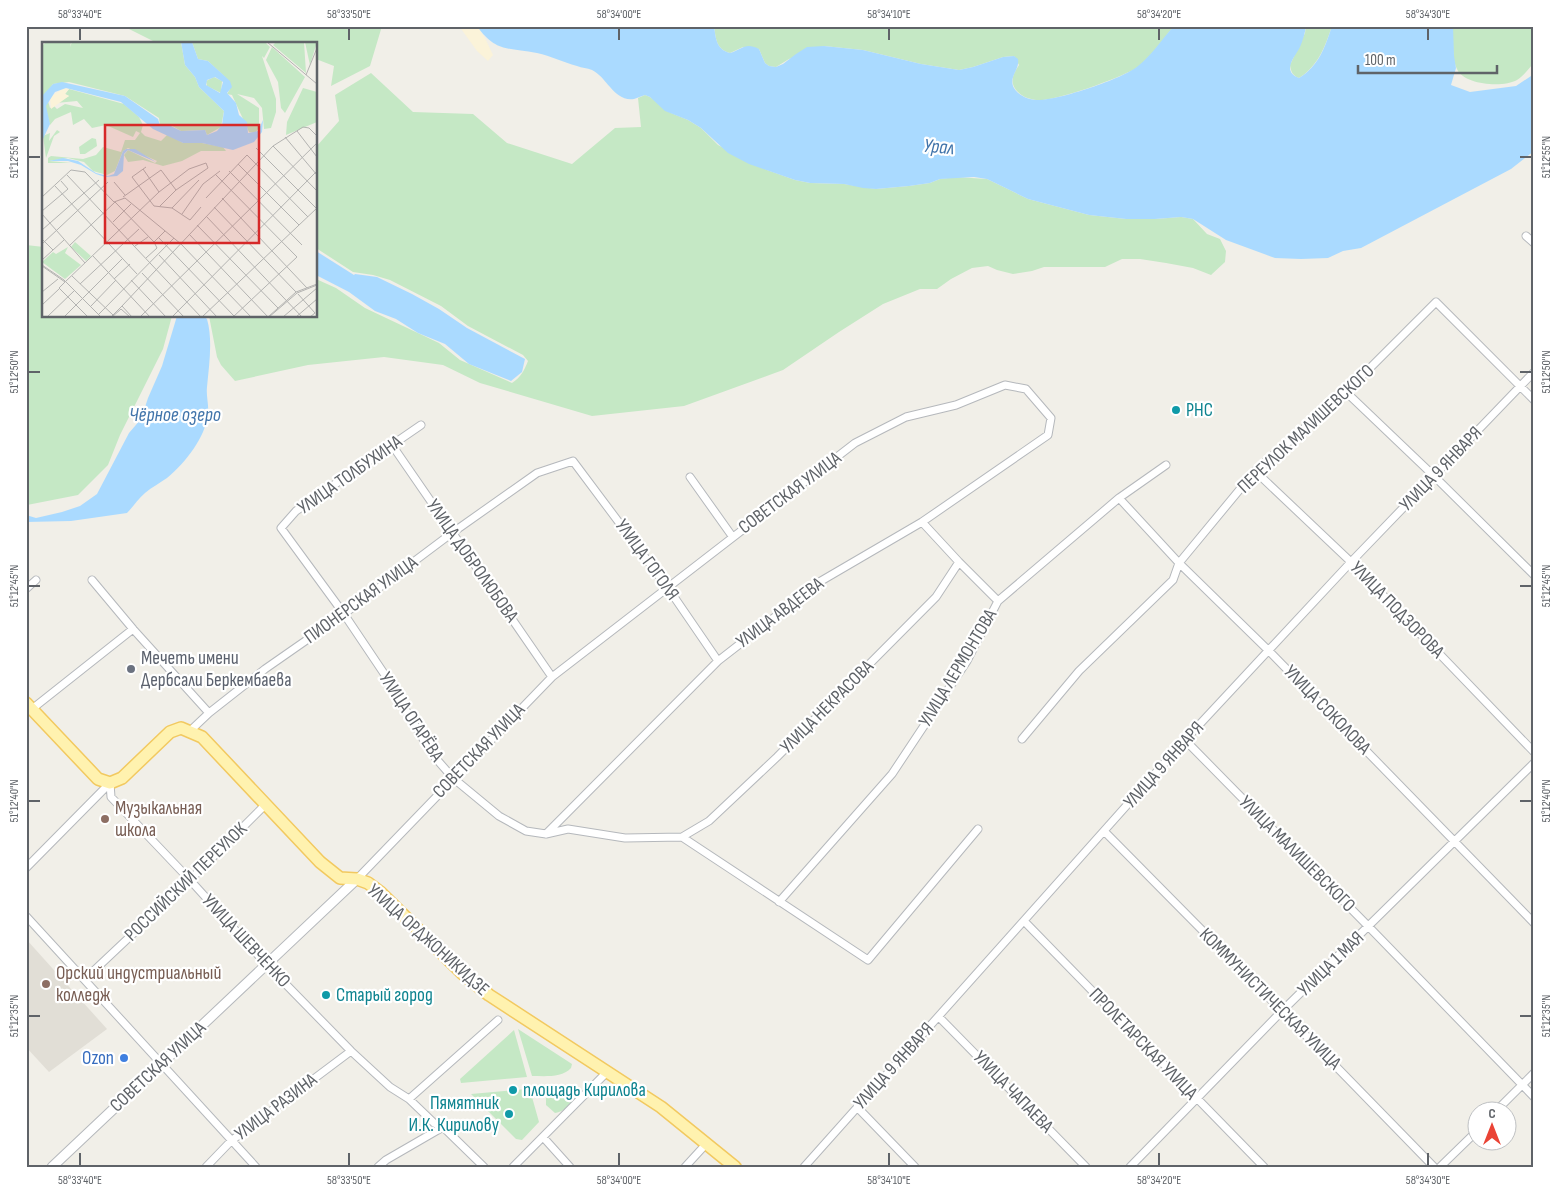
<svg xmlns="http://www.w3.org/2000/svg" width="1560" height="1193" font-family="'Sofia Sans Condensed',sans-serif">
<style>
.education{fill:#e1ded6}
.green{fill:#c5e8c5}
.sand{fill:#fbf3d9}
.water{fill:#aadaff}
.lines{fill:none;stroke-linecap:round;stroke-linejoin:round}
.minor-casing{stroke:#b5b8bc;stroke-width:9}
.tertiary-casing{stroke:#b5b8bc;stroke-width:11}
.primary-casing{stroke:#f2c960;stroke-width:14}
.minor{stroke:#fff;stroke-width:7}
.tertiary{stroke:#fff;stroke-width:9}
.primary{stroke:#fff2af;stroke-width:11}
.ticks{fill:none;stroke:#5f6368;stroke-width:2}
.culture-dot{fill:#0f9aa8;stroke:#fff;stroke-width:2}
.worship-dot{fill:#6b7280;stroke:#fff;stroke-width:2}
.education-dot{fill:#8d6e63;stroke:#fff;stroke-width:2}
.shop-dot{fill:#3f7fe0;stroke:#fff;stroke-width:2}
.labels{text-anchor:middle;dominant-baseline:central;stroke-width:4.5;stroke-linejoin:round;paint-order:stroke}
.culture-label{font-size:19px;fill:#0d838f;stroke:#fff;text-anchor:start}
.street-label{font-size:19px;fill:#5f6368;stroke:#fff}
.worship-label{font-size:19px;fill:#5b616d;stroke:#fff;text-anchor:start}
.education-label{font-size:19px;fill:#785e54;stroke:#fff;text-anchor:start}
.shop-label{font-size:19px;fill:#366cbe;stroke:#fff;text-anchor:end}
.water-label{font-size:20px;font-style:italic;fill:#4174aa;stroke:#fff}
.inset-road{fill:none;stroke:#b3b3b1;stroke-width:1}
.view{fill:#d62828;fill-opacity:0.15;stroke:#d62828;stroke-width:2.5}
.inset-edge{fill:none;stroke:#5f6368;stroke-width:2.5}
.neatline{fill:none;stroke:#5f6368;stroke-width:2}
.ticks-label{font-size:12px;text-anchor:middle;fill:#5f6368}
</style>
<rect width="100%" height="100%" fill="#f1efe8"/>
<path class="education" d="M26 939 107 1029 49 1072 26 1047Z"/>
<path class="green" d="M123 26H382L370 66 331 86 334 66 316 59V44H159Z
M714 26H1174C1164 38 1147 62 1135 69 1116 79 1055 102 1036 100 1028 99 1021 96 1016 90 1009 81 1014 73 1019 65L1014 56 1003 57 973 67 959 70 921 64 863 50 824 46 789 59 776 67 769 66 765 63 759 49 743 47 730 53C716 49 716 39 714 26Z
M1306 26H1332C1325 47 1318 66 1299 78 1293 76 1291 72 1290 65L1305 33Z
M1453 26H1534V63C1528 69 1524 76 1517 80 1503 88 1464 85 1457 69 1451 57 1453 40 1453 26Z
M371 73 413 112 473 114 507 143 572 164 615 128 641 127 638 98 645 95 650 97 671 113 688 120 701 128 718 145 767 170 795 180 810 183 844 184 876 189 909 186 930 183 940 179 956 177 987 179 1028 199 1089 215 1126 219H1155L1181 217 1193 219 1207 234 1220 239 1226 251 1225 262 1211 275 1193 268 1166 263 1140 259H1122L1105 267H1044L1032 271 1013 274 997 270 988 266 972 268 951 279 937 289H920L883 304 839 332 783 370 684 406 592 416 480 383 443 365 384 357 308 365 235 381 221 365 217 357 209 316H316V279L336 288 365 308 439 343 460 360 512 383C521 377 524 371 528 361L523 355 468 326 441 306 390 280 373 275 353 272 316 248V147L339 121 335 95Z
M26 245 44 247V316H172L163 349 120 435 108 465 78 495 27 505Z
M518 1029 572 1064 571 1068C562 1078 545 1076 532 1076Z
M514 1030 527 1077 461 1083 460 1079Z
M564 1086 571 1087 576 1096C572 1104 564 1112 555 1113L546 1105V1098L553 1089Z
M526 1089 532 1097 539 1122 522 1140 516 1139 471 1094Z"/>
<path class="sand" d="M459 26H477L485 38 493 55 488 61 477 51Z"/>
<path class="water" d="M477 26H714C716 39 716 49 730 53 743 49 745 42 759 49L765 63 769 66 776 67 783 64 796 54 807 47 824 46 863 50 921 64 959 70 973 67 1003 57 1014 56 1018 59C1020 70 1008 77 1014 88 1018 95 1028 100 1037 100 1056 101 1123 79 1138 66 1151 56 1162 39 1174 26H1306C1305 33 1303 40 1300 47 1295 57 1281 71 1299 78 1319 66 1325 47 1332 26H1453L1454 56 1456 68 1451 85 1470 92 1516 86 1534 74V151L1511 169 1361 248 1343 251 1328 258 1301 259 1275 258 1226 240 1193 219 1181 217 1155 219H1126L1089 215 1028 199 987 179 974 177 940 179 930 183 909 186 876 189 863 188 844 184 810 183 795 180 749 164 728 153 701 128 688 120 665 111 650 97 645 95C641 96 638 98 634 99 614 102 607 77 592 70 587 68 582 68 577 66 563 62 551 56 537 53 508 47 496 53 477 26Z
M316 251 354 275 355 274 377 277 412 294 439 309 467 328 525 359 522 372 511 381 469 364 445 344 418 333 396 319 375 311 349 292 316 275Z
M177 316H203L207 319C213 340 209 365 207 387 206 396 209 405 208 414 205 438 186 462 167 478 160 483 152 487 145 493 138 499 133 507 127 513L71 521 26 522V515L36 518 62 512 80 506 97 494 129 433 141 419 148 398 162 366Z"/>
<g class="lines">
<defs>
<path id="minor" d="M1526 236 1534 243
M1346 392 1434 476 1534 575
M421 425 296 511 281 528 344 614 385 675 432 754 453 778 499 816 526 831 546 834 568 829 625 838 682 837 868 960 978 829
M392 445 552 677
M1255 471 1351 562 1534 752
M690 477 732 536
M1119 498 1179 563 1268 650 1534 923
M922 522 959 562 998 601
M92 580 133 629 209 713
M26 589 36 580
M32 709 133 629
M190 731 209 713 265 669 344 614 452 533 537 473 573 461 668 588 718 661
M1022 739 1079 671 1173 580 1179 563 1255 471 1346 392 1436 302 1534 400
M1185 740 1369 927 1534 1097
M110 783 111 797 190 880 267 965 351 1051 390 1087 409 1099 434 1123 443 1127 484 1167
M1105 832 1282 1011 1434 1167
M682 837 709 821 777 757 936 597 959 562
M26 868 110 783
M357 879 552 677 855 443 906 417 956 405 1005 385 1026 389 1051 418 1048 435 922 522 821 581 718 661 546 834
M779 902 892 774 967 661 998 601 1119 498 1166 465
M26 916 256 1167
M1024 921 1264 1167
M85 979 190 880 265 805
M939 1017 1086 1167
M409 1099 498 1020
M857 1107 915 1167
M1497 1110 1534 1073
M543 1137 570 1167
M206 1167 231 1141 351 1051
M378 1167 386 1160 443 1127
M513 1167 607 1072
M685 1167 707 1143
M804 1167 1185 740 1351 562 1534 372
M1130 1167 1282 1011 1534 763
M1440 1167 1478 1130"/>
<path id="tertiary" d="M52 1167 357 879"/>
<path id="primary" d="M26 703 98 779 110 783 122 778 170 732 181 728 202 737 320 862 340 878 357 879 368 883 380 892 462 973 489 995 661 1107 735 1167"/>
</defs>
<use href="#minor" class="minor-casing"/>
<use href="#tertiary" class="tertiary-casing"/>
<use href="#primary" class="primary-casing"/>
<use href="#minor" class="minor"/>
<use href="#tertiary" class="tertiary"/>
<use href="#primary" class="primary"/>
</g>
<path class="ticks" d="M80 28V40M349 28V40M619 28V40M889 28V40M1159 28V40M1428 28V40M28 157H40M1520 157H1532M28 372H40M1520 372H1532M28 586H40M1520 586H1532M28 801H40M1520 801H1532M28 1016H40M1520 1016H1532M80 1153V1166M349 1153V1166M619 1153V1166M889 1153V1166M1159 1153V1166M1428 1153V1166"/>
<g class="culture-dot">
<circle cx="1176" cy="410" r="5"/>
<circle cx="326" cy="995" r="5"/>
<circle cx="513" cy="1090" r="5"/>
<circle cx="509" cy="1114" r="5"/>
</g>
<circle class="worship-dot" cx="131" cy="669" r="5"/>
<g class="education-dot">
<circle cx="105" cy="819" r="5"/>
<circle cx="46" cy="984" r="5"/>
</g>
<circle class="shop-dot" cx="124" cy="1058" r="5"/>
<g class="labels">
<g class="culture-label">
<text x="1186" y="410">РНС</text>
<text x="336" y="995">Старый город</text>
<text x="523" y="1090">площадь Кирилова</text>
<text x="499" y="1103" text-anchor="end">Пямятник<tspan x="499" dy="22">И.К. Кирилову</tspan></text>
</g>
<g class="street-label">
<text transform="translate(1306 429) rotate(-43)">ПЕРЕУЛОК МАЛИШЕВСКОГО</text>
<text transform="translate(1441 469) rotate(-46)">УЛИЦА 9 ЯНВАРЯ</text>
<text transform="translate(350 475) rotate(-35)">УЛИЦА ТОЛБУХИНА</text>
<text transform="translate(790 493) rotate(-37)">СОВЕТСКАЯ УЛИЦА</text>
<text transform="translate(647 560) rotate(54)">УЛИЦА ГОГОЛЯ</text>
<text transform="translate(472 561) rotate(55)">УЛИЦА ДОБРОЛЮБОВА</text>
<text transform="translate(361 600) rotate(-36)">ПИОНЕРСКАЯ УЛИЦА</text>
<text transform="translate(1397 610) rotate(46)">УЛИЦА ПОДЗОРОВА</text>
<text transform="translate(780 613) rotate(-37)">УЛИЦА АВДЕЕВА</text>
<text transform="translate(958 668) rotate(-59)">УЛИЦА ЛЕРМОНТОВА</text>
<text transform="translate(827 707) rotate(-45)">УЛИЦА НЕКРАСОВА</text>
<text transform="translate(1327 710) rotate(46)">УЛИЦА СОКОЛОВА</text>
<text transform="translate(411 717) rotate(57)">УЛИЦА ОГАРЁВА</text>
<text transform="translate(479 751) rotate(-46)">СОВЕТСКАЯ УЛИЦА</text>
<text transform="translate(1164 765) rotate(-48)">УЛИЦА 9 ЯНВАРЯ</text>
<text transform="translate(1297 854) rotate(45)">УЛИЦА МАЛИШЕВСКОГО</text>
<text transform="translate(186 882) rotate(-44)">РОССИЙСКИЙ ПЕРЕУЛОК</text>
<text transform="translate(428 940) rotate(42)">УЛИЦА ОРДЖОНИКИДЗЕ</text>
<text transform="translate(246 941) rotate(47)">УЛИЦА ШЕВЧЕНКО</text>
<text transform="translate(1331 964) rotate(-44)">УЛИЦА 1 МАЯ</text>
<text transform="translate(1270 999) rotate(45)">КОММУНИСТИЧЕСКАЯ УЛИЦА</text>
<text transform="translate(1143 1044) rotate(46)">ПРОЛЕТАРСКАЯ УЛИЦА</text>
<text transform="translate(894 1066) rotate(-48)">УЛИЦА 9 ЯНВАРЯ</text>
<text transform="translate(158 1067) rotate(-43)">СОВЕТСКАЯ УЛИЦА</text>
<text transform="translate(1013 1092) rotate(46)">УЛИЦА ЧАПАЕВА</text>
<text transform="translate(276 1107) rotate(-37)">УЛИЦА РАЗИНА</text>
</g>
<g class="worship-label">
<text x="141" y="658">Мечеть имени<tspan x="141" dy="22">Дербсали Беркембаева</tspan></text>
</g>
<g class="education-label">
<text x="115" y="808">Музыкальная<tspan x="115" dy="22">школа</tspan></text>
<text x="56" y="973">Орский индустриальный<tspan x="56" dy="22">колледж</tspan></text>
</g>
<g class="shop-label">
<text x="114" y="1058">Ozon</text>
</g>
<g class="water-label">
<text transform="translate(939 147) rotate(5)">Урал</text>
<text x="175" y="415">Чёрное озеро</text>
</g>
</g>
<g transform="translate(42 42)">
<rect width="275" height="275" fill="#f1efe8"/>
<path d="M4 0H29L28 5 30 0H139L143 23 153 35 157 45 182 69 179 85 165 93 163 88 139 89 127 82 118 83 117 76 83 54 27 40 11 42 0 57V4ZM150 0H223L228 5 222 16 220 14 234 57V70L229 86 222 87 220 66 212 56 195 52 217 66V86L213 91 207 90 190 53 185 52 188 47 183 35 166 19 156 17ZM234 0H262L264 31 231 3ZM263 0H275L268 23 266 14ZM230 5 263 35 243 71 239 66 236 40 224 18ZM172 35 180 39 179 51 165 44 164 39ZM261 46 275 50V80L244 93 245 80ZM27 47 82 62 97 75 101 83 99 90 103 94 119 99 126 92 141 101H160L181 105 184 109H159L140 119 121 124 101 118 86 120 82 113 86 108 113 121 115 119 86 106 81 109 73 129 65 133 51 129 42 120 26 116 7 119 29 121H6V116L9 114 41 117 54 113 61 105 79 110 83 98H93L98 91 94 89 91 95 64 83 50 86 42 77 31 83 29 70 13 77 8 83 3 64 6 59 8 66 12 64 15 67 23 62 41 66 35 59 14 61 27 54 23 52ZM15 88 18 90 12 94 4 116 1 94 8 91 7 99ZM50 96 54 97 55 104 43 112H38L37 105ZM33 200 49 214 44 219 29 205ZM26 205 23 211 39 223 23 237 0 220 11 210 14 212Z" fill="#c5e8c5"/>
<path d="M22 46 27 47 23 52 27 54 9 67 8 55Z" fill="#fbf3d9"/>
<path d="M139 0H150L156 17 166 19 188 39 190 45 185 51 194 61 197 73 205 80 206 91 216 89 221 78 220 90 212 100 191 108 160 101H141L111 87 79 60 24 46 13 50 4 64 8 82 0 99 1 53 11 42 20 40 83 54 116 77 118 83 125 82 139 89 163 88 165 93 175 89 180 83 182 69 157 45 153 35 143 23ZM173 35 181 40 178 51 164 43 165 38ZM84 107H93L114 120 86 108 82 112 81 129 75 134 63 135 54 132 39 123 26 119H7L21 116 36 119 54 131 66 134 72 132 81 109Z" fill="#aadaff" fill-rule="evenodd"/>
<path class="inset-road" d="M225 0 275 42M264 33 275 6M255 89 275 115M243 95 275 133M231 104 275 149M214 106 275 167M196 122 257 183M104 125 90 135 112 164 130 166 148 178 159 165M101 127 117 150M187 129 260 203M173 132 255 215 191 275M25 133 159 275M72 140 83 153M13 144 95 232M0 155 29 128 43 130 72 160 83 156 139 202 209 275M81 155 119 128 134 148M164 156 205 113 266 175M180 156 265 246M172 165 254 250M130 166 157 138M0 169 26 147 19 139M0 172 43 221M140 172 161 142 178 129M164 174 260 275M71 180 89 162M155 183 236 266M0 188 57 138M147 192 226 275M116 195 192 274M0 197 11 208M112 200 123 189M0 202 66 140M27 204 73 160 112 200 115 206 104 216M93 204 106 195M117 213 175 275M51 214 108 275M0 218 22 198M0 223 22 238 59 275M0 224 23 240 17 246 46 275M100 231 142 275M30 234 71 273M72 237 88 222M89 238 124 275M23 240 117 150 147 127 164 121 166 126 134 148 117 165M38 242 97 187M0 250 16 237M256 252 273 271 268 275M41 256 81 216M0 263 17 247M49 264 74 238M80 264 231 104 261 85 267 86 275 94M57 272 132 196M5 275 32 249M22 275 40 257M69 275 80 264 90 275M70 275 79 267 88 275M98 275 275 101M130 275 275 129M160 275 275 166M226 275 254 250 275 242M227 275 255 251 275 243M241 275 275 246M254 275 275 257"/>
<path class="view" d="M63 83H217V201H63Z"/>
<rect width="275" height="275" class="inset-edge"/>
</g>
<rect width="1560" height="1193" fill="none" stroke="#ffffff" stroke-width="55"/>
<g transform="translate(1492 1126)"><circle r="24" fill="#ffffff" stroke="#bfc1c3"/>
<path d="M0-4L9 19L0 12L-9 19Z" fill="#ea4335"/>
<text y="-8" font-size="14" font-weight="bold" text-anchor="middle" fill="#5f6368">С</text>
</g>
<path d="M1358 65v8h139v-8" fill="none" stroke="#5f6368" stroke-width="2.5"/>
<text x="1365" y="65" font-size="15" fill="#5f6368" stroke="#ffffff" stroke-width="4" paint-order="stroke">100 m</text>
<rect x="28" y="28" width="1504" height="1138" class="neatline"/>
<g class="ticks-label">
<text x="80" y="18">58°33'40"E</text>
<text x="349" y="18">58°33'50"E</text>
<text x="619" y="18">58°34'00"E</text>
<text x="889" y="18">58°34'10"E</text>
<text x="1159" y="18">58°34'20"E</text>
<text x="1428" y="18">58°34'30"E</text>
<text transform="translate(14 157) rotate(-90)" y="4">51°12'55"N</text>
<text transform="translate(1546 157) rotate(-90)" y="4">51°12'55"N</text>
<text transform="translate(14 372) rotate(-90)" y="4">51°12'50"N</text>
<text transform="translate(1546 372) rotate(-90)" y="4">51°12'50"N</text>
<text transform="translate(14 586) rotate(-90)" y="4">51°12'45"N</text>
<text transform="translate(1546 586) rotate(-90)" y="4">51°12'45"N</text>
<text transform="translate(14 801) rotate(-90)" y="4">51°12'40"N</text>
<text transform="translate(1546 801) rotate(-90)" y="4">51°12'40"N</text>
<text transform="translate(14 1016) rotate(-90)" y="4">51°12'35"N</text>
<text transform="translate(1546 1016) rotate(-90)" y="4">51°12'35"N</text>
<text x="80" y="1184">58°33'40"E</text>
<text x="349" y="1184">58°33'50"E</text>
<text x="619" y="1184">58°34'00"E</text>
<text x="889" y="1184">58°34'10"E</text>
<text x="1159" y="1184">58°34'20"E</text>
<text x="1428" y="1184">58°34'30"E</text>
</g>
</svg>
